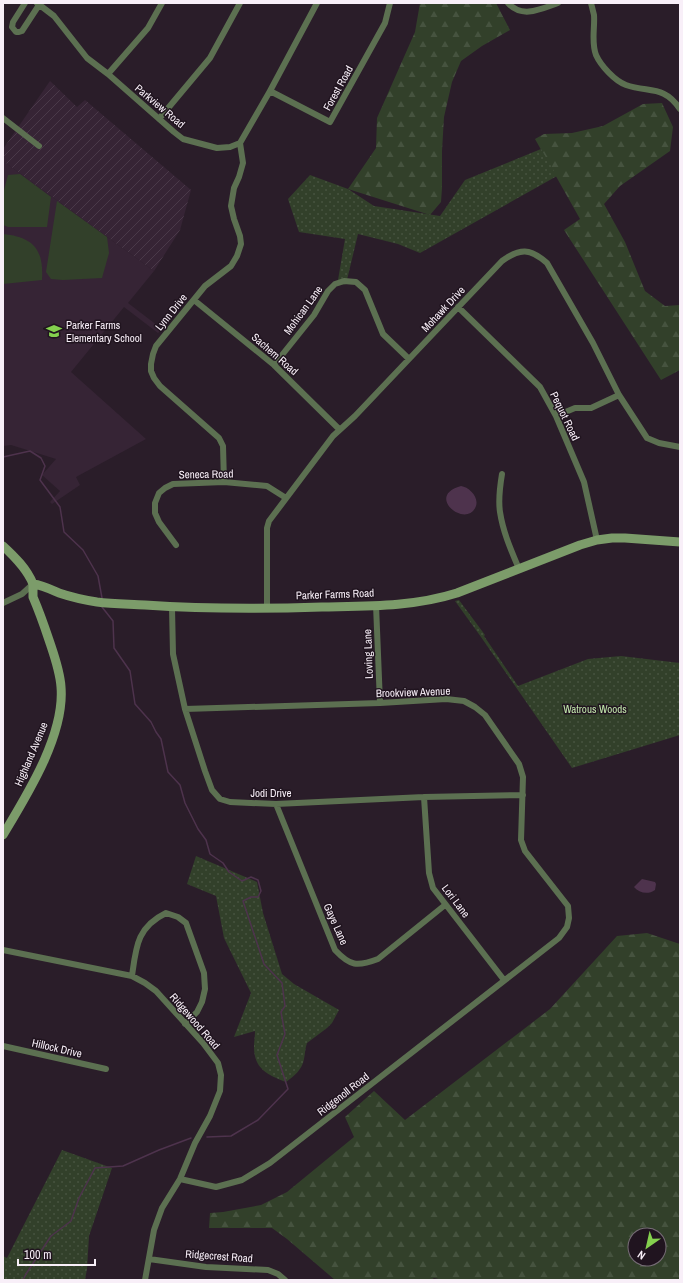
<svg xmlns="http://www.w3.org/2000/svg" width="683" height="1283" font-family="'Archivo Narrow',sans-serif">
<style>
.built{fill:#362435}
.industrial{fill:url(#industrial-furrows)}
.grass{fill:#32402a}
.forest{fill:url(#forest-firs);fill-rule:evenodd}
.park{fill:url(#park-dots)}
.water{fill:#4e334d}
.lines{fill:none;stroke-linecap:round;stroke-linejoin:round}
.stream{stroke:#4e334d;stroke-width:1.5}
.street{stroke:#5c7051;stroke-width:6}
.secondary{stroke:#7c9c6a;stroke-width:9}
.labels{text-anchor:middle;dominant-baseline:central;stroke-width:3;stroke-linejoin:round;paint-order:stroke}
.street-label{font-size:11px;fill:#f8eff8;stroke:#20141f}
.poi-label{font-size:11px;fill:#f8eff8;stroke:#20141f;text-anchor:start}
.park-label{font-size:11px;fill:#c0e5ab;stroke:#20141f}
</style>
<defs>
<pattern id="industrial-furrows" width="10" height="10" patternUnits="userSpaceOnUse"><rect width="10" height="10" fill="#362435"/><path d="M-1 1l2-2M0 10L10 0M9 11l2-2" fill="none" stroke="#4a3949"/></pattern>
<pattern id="forest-firs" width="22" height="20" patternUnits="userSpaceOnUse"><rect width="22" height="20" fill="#32402a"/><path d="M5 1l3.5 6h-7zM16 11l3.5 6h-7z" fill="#46533f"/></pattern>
<pattern id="park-dots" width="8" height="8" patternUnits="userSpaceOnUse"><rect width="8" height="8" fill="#32402a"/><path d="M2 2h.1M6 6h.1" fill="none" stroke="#46533f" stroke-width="1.8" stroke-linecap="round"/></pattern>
</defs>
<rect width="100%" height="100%" fill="#2a1d29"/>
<path class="built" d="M3 161 154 271 128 303 162 329 158 333 124 307 71 372 146 439 76 477 80 485 52 504 50 502 60 491 42 475 56 459 11 445 3 446Z"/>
<path class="industrial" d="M50 81 77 107 85 100 191 190 180 230 154 271 3 161V149Z"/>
<path class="grass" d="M20 174 51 197 47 227H8L3 225V194L8 175Z
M57 201 107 237 109 253 102 278 63 280 51 279 46 272Z
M3 234C33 237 44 249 42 280L3 284Z"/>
<path class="forest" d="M420 3H496L510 30 482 46 461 61 452 82 444 117 442 151V188L441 202 430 215 348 189 376 148 377 118 415 32Z
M662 103 673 127 670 151 620 186 604 204 625 242 645 291 665 306 680 305V370L661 380 564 230 580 219 535 139 544 134 572 133 603 126 643 104Z
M647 933 680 944V1280H443L434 1278 431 1280H335L287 1239 272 1228H209L210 1213 223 1212 261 1205 287 1192 354 1137 345 1117 374 1091 405 1120 550 1009 617 936ZM635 1235H659V1259H635Z"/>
<path class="park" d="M541 149 557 176 420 253 398 244 358 234 346 284 337 286 345 239 299 232 288 199 310 175 348 189 374 206 440 216 465 180Z
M459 600 485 635 484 636 518 686 588 659 621 656 680 663V735L572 768 481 637 455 601Z
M196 856 257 882 263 913 282 974 294 984 339 1010 332 1023 327 1028 307 1043C305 1049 305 1054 304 1059 302 1070 294 1076 286 1082 268 1075 254 1069 254 1047 254 1042 255 1036 255 1031L234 1037 251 993 224 938 216 896 187 884Z
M62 1150 112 1168 89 1236 87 1269 85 1280H3V1256L7 1258Z"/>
<path class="water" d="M461 486C469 487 479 497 476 506 467 530 424 496 461 486Z
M642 879 655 882 656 884 655 890C648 895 639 893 634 887Z"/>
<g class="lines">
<path class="stream" d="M3 457 30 451 41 458 45 466 40 480 60 507 64 532 83 550 98 576 102 598
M102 607 113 621 114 648 130 671 135 704 151 722 156 732 161 739 168 772 180 785 185 803 198 829 206 840 210 854 223 863 229 872 242 881 251 877 258 880 261 891 258 897H251L243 901 264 964 282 983 285 1006 281 1012 285 1034 277 1055 288 1089 258 1120 231 1136 207 1137
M23 1280 26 1274 51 1236 71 1221 79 1198 95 1168 123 1166 159 1150 191 1138"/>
<path class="street" d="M25 3 13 22 12 27 16 32H19L22 31 39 5
M37 3 54 16 87 58 108 74 174 132 183 139 217 148 230 147 240 143 270 91 317 3
M508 3C522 19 541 9 558 3
M591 3C592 7 593 11 594 15 595 28 591 42 596 55 601 66 615 81 626 85 649 93 664 85 680 109
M108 74 148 28 162 3
M270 91 330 122 385 23 390 3
M3 118 39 146
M159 119 210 58 240 3
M194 300 274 365 339 429
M458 307 540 387 556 416 584 482 597 540
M274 365 314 315 328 291 335 284 344 281 356 282 365 290 383 334 409 359
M556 416 575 408H591L619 395
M502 474C500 486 498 499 500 512 503 532 511 550 519 569
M224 482 223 446 219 438 160 386 154 378 151 371V364L153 354 156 346 205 286 231 266 237 256 241 244 240 236 234 219 231 206 234 188 239 177 243 163 240 143
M176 545 159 522 155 513V503L159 493 165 488 173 484 224 482 267 486 286 498
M3 603 22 594 33 584
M376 605 380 703
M172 608 173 654 185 709 205 771 212 790 220 799 230 802 276 804 424 797 523 795
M267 608V528L269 521 333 436 355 416 502 261C520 248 530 248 547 263L593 343 619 395 647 438 659 443 680 447
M424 797 429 873 433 888 504 980
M276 804 335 950C350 966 357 967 378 959L445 905
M3 950 132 976 145 983 156 991 203 1043 218 1063 221 1075 220 1091 210 1116 195 1143 180 1179 162 1208 154 1230 145 1280
M132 976C136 947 137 927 166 913L178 917 186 923 204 973 205 989 202 1002 197 1012 185 1024
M3 1046 106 1069
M180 1179 216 1187 242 1180 270 1163 559 938 567 927 569 918 568 906 525 851 521 840 523 777 519 764 485 715 475 707 464 701 446 699 380 703 185 709
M149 1259 206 1267 268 1270 278 1274 285 1280"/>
<path class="secondary" d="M3 546C15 557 27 569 33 584 42 585 50 589 59 593 71 597 84 600 97 602 113 604 129 604 145 605 204 609 263 609 322 607 367 606 413 607 457 593L580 545 597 540 612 538H625L680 542
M3 835C27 795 65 735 61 687 60 671 54 655 49 640 44 625 39 611 33 597V584"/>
</g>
<defs>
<symbol id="school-bare" viewBox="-9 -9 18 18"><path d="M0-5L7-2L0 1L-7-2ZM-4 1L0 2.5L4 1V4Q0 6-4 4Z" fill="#84d04e" stroke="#20141f" stroke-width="2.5" paint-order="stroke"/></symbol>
</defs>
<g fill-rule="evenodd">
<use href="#school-bare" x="43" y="320" width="22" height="22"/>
</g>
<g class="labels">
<g class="street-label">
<text transform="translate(338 88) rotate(-61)">Forest Road</text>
<text transform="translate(160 106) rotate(40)">Parkview Road</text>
<text transform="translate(443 309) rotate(-47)">Mohawk Drive</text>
<text transform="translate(303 310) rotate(-54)">Mohican Lane</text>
<text transform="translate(171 312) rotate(-51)">Lynn Drive</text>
<text transform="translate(275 354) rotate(41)">Sachem Road</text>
<text transform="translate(565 416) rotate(64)">Pequot Road</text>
<text transform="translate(206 474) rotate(-1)">Seneca Road</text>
<text transform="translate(335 594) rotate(-2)">Parker Farms Road</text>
<text transform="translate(368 654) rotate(-92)">Loving Lane</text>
<text transform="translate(413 692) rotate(-2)">Brookview Avenue</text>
<text transform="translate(31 754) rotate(-67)">Highland Avenue</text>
<text x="271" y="793">Jodi Drive</text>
<text transform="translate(456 901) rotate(53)">Lori Lane</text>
<text transform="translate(336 924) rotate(66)">Gaye Lane</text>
<text transform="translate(195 1021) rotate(49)">Ridgewood Road</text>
<text transform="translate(57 1048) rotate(13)">Hillock Drive</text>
<text transform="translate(343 1094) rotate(-38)">Ridgenoll Road</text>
<text transform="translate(219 1256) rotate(4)">Ridgecrest Road</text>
</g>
<g class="poi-label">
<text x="66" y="325">Parker Farms<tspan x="66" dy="13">Elementary School</tspan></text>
</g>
<g class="park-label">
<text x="595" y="709">Watrous Woods</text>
</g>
</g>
<rect width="683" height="1283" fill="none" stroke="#f8eff8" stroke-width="8"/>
<g transform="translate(647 1247) rotate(214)"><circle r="19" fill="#20141f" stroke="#766c76"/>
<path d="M0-3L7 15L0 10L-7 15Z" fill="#84d04e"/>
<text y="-6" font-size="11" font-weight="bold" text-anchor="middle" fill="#f8eff8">N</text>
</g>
<path d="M18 1259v6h77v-6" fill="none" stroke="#f8eff8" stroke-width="2"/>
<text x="24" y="1259" font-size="12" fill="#f8eff8" stroke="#20141f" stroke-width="3" paint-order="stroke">100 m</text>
</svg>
